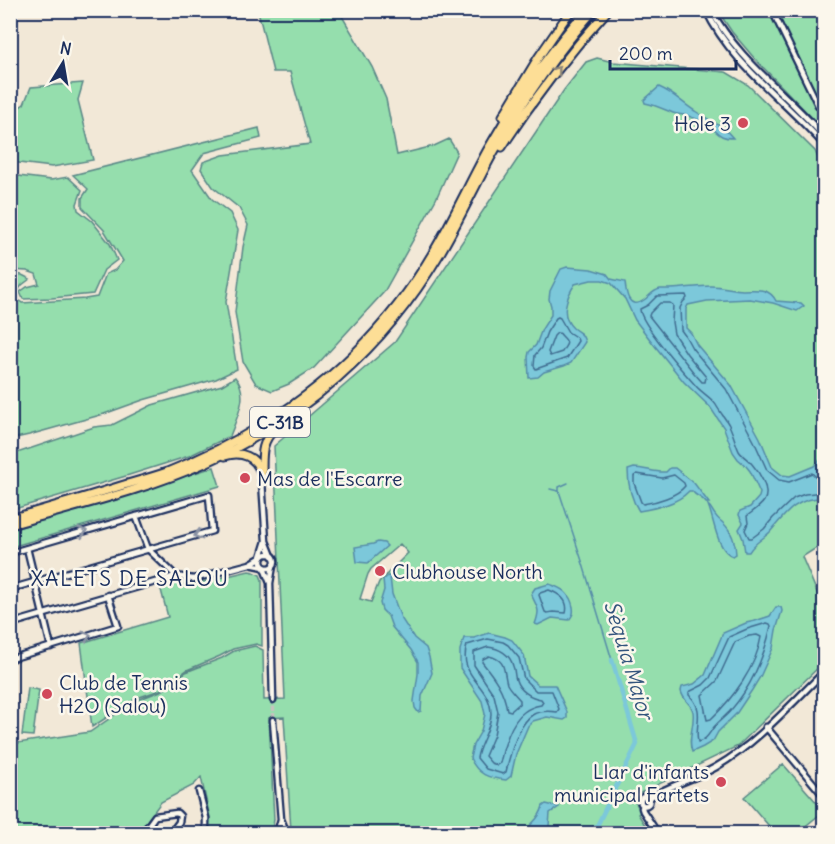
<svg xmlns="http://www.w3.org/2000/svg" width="835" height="844" font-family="Delius,sans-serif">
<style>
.green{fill:#95dead;stroke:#588686;stroke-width:1.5;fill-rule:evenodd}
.water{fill:#7bc8da;stroke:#558ba8;stroke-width:1.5}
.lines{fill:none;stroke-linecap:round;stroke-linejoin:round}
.shore{stroke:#416c90;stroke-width:1.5}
.stream{stroke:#558ba8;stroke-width:1.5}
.canal{stroke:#7bc8da;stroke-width:4.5}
.minor-tunnel{stroke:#c7c3bf;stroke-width:4.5;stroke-dasharray:4.5 2;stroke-linecap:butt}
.minor-casing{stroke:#1b2f5e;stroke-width:9}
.highway-casing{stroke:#1b2f5e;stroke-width:11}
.minor{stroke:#fbf7ec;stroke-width:4.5}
.highway{stroke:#fdde96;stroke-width:7}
.oneway{stroke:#8c867a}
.oneway2{stroke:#8b93a5}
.poi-dot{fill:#d1495b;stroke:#fbf7ec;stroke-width:2}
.labels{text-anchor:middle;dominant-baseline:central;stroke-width:5;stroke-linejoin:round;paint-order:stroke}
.shield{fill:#fbf7ec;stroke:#5e6b89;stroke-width:1.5}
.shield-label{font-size:18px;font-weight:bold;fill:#1b2f5e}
.poi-label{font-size:20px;fill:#1b2f5e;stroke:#fbf7ec;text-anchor:start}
.neighbourhood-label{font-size:21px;letter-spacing:1.5px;fill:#1b2f5e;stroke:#fbf7ec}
.water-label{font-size:21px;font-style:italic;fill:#33557d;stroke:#fbf7ec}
</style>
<rect width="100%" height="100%" fill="#f2e8d7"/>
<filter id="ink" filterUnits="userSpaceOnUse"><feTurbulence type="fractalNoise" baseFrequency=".0167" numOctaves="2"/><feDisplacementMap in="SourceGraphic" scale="12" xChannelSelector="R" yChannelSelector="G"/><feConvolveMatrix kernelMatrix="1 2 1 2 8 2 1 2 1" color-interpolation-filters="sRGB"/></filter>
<g filter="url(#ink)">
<path class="green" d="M258 11H339L372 67 386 99 397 155 434 146 449 139 457 152 436 199 384 292 314 368 289 384 272 391 256 384 243 362 235 312 243 247 248 225 239 208 213 187 201 169 203 162 223 155 310 144 290 72H273Z
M718 11H824V130L755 59 732 32Z
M597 58 613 62 726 72 748 85 815 151 824 172V543L802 557 824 609V662L738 746 640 793 636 797V803L641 812 638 814 650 833H294L291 831 284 717 269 718 274 819 272 833H208L210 818 201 777 194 785 161 802 138 833H11L10 727H13L18 743 90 732 135 701 163 690 186 672 222 658 234 651 255 646 263 650 264 700 285 699 274 446 395 342 564 90 586 62ZM400 544 408 553 379 582 371 602 360 599 368 574 371 569Z
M83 83 78 100 93 160 52 167 11 162V113L24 104 31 87Z
M259 128 261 138 204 153 192 170 212 199 230 213 238 230 226 302 237 369 216 379 143 400 104 414 29 435 11 439V273L22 275 30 279 22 285 14 296 22 303 85 299 97 297 106 274 115 270 123 261 104 230 82 207V198L88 189 73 175Z
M10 175 51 180 68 177 82 190 77 204 78 210 92 221 110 244 117 260 104 270 93 294 52 298 23 299 20 292 27 287 39 284 36 274 27 271 11 270Z
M235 377C250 394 237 417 230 436L189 456 126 476 11 510V455L94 427 112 425 152 405 222 385Z
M214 467 220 486 11 547V530Z
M249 571 254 572 260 575 262 580V646L256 644 233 649 220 656 187 670 160 690 137 698 92 727 81 643 168 617 160 586 173 583 189 585Z
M28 688 39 690 33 736 22 735Z
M783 764 824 811 797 833H775L744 797Z"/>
<path class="water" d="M659 87C675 94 681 102 695 111 708 120 723 125 733 138 719 138 719 133 709 126 704 122 697 119 691 117 685 114 678 115 673 113 663 109 655 105 645 103L644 100Z
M567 267 591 269 607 274 611 279 625 282C626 292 628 311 644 300 650 296 652 291 660 289 677 290 694 286 711 286 722 286 733 290 743 290 756 290 769 287 776 301L801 303 804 306 797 311 773 303 750 299 707 301 688 305 686 309V328L691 333 697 345 731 385 760 438 772 467 782 475 790 476 814 466 823 457 824 458 821 467V473L824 479V498C797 497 786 513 770 532 763 539 754 543 749 552H745L743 539 739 529 743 523 739 515 740 511 750 507 759 497 760 493 750 471 746 466 738 459 733 452 724 428 710 407 684 382 655 346 635 320 625 299 611 283 602 280H591L575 284C567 296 559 315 573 328 580 334 582 332 585 342L571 363 564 366 544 372 538 377 529 378 528 357 529 352 536 345 542 329 551 315V306L549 299 550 291 561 269Z
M634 468C645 468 655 473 666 472L670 468H675L694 483 709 503H706C703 497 696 497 692 491H689C677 504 656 508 639 511 631 499 628 484 628 470Z
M708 505C712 508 712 512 716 516 717 518 722 522 723 523 731 530 736 543 736 554L733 556C717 552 714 519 708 505Z
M378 542 384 543 387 546 368 563 357 562 355 547 373 544Z
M388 576 390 577 392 594 401 618 414 638 426 648 429 657 432 673 422 696 421 711 418 712 415 708 414 701 418 674V662L411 650 392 627 388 616 382 610 380 603 384 590 383 580Z
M549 584C562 588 570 593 573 607 574 613 573 615 569 620L552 618 538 625 535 624C541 608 537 608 531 594L535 588Z
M776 607H781L782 611 776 630 773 648 760 677 752 690 736 714 718 732 713 741 703 747 692 752C687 739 695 725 693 712 692 704 683 701 681 691L682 687 694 684 705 675 723 633 746 623 755 621 770 616Z
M489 633 505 637 512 640 524 655 528 676 538 685H555L567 712V718L564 720 547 717 533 721 528 726 516 754 511 776 506 780C488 778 478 775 470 758L473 745 481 731 485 714 482 701 460 668V650L464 638H474Z
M546 804 559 807 550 813 549 826 555 830 554 833H526C530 821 539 822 543 806Z"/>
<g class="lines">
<path class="shore" d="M660 303H670L673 305 672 322 674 334 687 354 706 377 705 382H702L694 373 649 316 650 313Z
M558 317 560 318 568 332 577 338 578 341 567 358 536 369 534 366 535 355 541 348 547 332 556 318Z
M557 333C562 334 558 332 563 337 570 344 566 344 562 352L550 356 548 352 554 336Z
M637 474 662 478 674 475 684 483 685 486C677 496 657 502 643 504L641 502 634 483V476Z
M824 481 819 480 812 473 789 482 779 480 767 470 754 441 726 389 692 348 686 337 681 330 680 308 683 302 687 298 686 295 657 296 648 305 640 309C640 323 685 374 696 386 702 393 712 398 716 405 720 412 725 418 729 425 733 433 735 442 739 451 742 456 748 459 752 464 759 472 771 490 764 501 760 507 752 512 747 516L748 523 745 530 749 538H752L764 529 773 518 794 498 805 494 824 492
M549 590C560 594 569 601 566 613L553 612 547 613 545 612 539 595 540 593Z
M767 623 770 624 771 626C764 657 752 686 731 710 726 716 719 721 714 727 709 733 707 740 698 742 694 724 706 711 689 695V692L703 685 710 678 729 637 747 629Z
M757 635 761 637C756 668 733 698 711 719L707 720 702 695 717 681 735 642 749 636Z
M488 639 503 642 508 645 519 658 524 679 536 691H552L559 709 557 712C535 709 527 715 518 734 512 747 509 758 506 772L503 774 486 769 477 758C479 743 491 730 491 714 491 684 457 678 467 645Z
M488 647C499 648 510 654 513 666 515 670 514 675 516 680 519 690 531 698 541 699L543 702 541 705C535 706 529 708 524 712 511 721 503 748 500 763L497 765 491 763 485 756 494 735 498 712 494 695 474 665V652Z
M489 656C507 660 503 671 507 684 510 690 516 695 520 700V703L511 711 507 710C504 690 494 677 482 662L483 659Z"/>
<path class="stream" d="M800 10 824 19
M568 483 559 487V491L583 564 612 660
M550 489 558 491"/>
<path class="canal" d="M593 834 637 744 612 660"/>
<path class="minor-tunnel" d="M273 700V720"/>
<defs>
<path id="minor" d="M706 10C731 64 786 101 824 145
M711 10C739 62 788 94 824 137
M772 10 818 105
M262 481 266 541
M136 516 148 549 176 576 193 579 250 564
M27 548 51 647
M10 553 209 495 212 531 10 589
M261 561a7 7 0 1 1 14 0a7 7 0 1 1-14 0Z
M261 557 266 541 272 556
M262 557 250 564 264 567
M264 568 270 583 273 566
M270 583 273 700
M10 624 176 576
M10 659 118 626 108 595
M273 720 281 819
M766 727 824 796
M199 791 206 818V834
M640.5 801a4.5 4.5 0 1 1 9 0a4.5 4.5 0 1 1-9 0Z
M649 798C670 785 695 779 716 767 757 743 791 704 824 672
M643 805 642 808 643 811 658 834
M142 834 155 816 177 813 180 816 179 822 170 834
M277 834 281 819 287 834
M818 834 824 828"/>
<path id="highway" d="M503 116 538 58 571 10
M502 147C534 98 569 53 608 10
M225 456C241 451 256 456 261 473
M262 481C263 460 258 443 276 428
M10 519C48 508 86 497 124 485 138 481 153 477 167 472 279 428 373 356 434 251 453 219 469 184 487 151 515 101 548 54 586 10
M10 525C75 506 143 491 205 463 303 419 384 348 439 255 458 223 474 188 492 155 521 103 555 55 594 10"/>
</defs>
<use href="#minor" class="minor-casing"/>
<use href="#highway" class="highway-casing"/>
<use href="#minor" class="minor"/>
<use href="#highway" class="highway"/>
</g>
<defs><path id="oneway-chevron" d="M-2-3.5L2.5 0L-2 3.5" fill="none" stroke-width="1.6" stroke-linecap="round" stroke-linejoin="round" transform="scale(1.5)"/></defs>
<use class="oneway" href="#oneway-chevron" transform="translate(557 70) rotate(-52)"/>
<g class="oneway2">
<use href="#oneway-chevron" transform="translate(83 532) rotate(-16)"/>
<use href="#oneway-chevron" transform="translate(198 535) rotate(164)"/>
<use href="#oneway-chevron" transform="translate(87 636) rotate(-17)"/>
</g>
</g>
<g class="poi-dot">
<circle cx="743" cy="123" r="6"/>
<circle cx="245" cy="478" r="6"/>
<circle cx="380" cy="571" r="6"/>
<circle cx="47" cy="694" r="6"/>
<circle cx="721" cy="782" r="6"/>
</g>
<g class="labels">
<rect class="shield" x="250" y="407" width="60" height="30" rx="4.5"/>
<g class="shield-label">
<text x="280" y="422">C-31B</text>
</g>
<g class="poi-label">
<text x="731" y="123" text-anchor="end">Hole 3</text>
<text x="257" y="478">Mas de l'Escarre</text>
<text x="392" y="571">Clubhouse North</text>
<text x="59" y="682">Club de Tennis<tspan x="59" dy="23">H2O (Salou)</tspan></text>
<text x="709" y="771" text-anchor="end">Llar d'infants<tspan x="709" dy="23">municipal Fartets</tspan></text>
</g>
<g class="neighbourhood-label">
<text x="130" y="578">XALETS DE SALOU</text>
</g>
<g class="water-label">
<text transform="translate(629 660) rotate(73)">Sèquia Major</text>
</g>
</g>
<rect width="835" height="844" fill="none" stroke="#fbf7ec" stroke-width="36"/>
<rect x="18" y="18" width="799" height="808" fill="none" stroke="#1b2f5e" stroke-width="2" filter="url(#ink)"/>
<g transform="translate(63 63) rotate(11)" stroke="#fbf7ec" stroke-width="4.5" paint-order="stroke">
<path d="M0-4.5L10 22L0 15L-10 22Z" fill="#1b2f5e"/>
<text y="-9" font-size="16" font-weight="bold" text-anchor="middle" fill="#1b2f5e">N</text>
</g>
<path d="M610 60v9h126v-9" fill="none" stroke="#1b2f5e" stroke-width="3"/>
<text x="619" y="60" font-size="18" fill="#1b2f5e" stroke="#fbf7ec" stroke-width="4.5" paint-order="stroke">200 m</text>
</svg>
